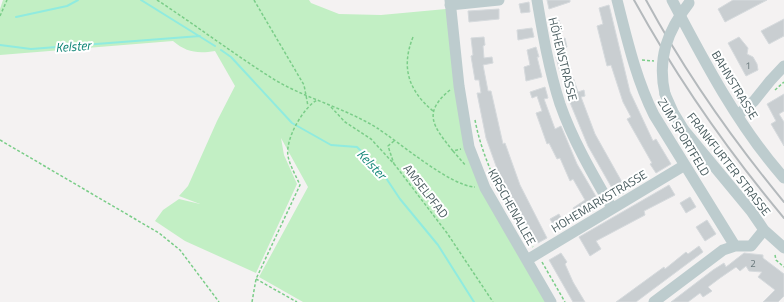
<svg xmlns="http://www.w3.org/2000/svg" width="784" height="302" font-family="'Titillium Web',sans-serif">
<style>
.green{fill:#c2efc4}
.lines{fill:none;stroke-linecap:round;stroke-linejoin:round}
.stream{stroke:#90ebdf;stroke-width:2}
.building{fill:#c9ced1;stroke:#d6dadd}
.path{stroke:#7acd88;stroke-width:1.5;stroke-dasharray:3 2;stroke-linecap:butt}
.minor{stroke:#bdccce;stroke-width:11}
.rail{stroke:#b4b9bc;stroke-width:2}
.minor-bridge{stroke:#bdccce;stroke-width:11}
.labels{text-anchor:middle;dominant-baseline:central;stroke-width:4;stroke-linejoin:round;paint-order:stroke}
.number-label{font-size:10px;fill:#69787c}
.street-label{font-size:12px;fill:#495c5f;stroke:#fff}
.water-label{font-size:13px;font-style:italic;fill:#108576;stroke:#fff}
</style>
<rect width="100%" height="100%" fill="#f4f2f2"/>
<path class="green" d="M3 0H309L311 3 339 14 381 15 446 9 464 146 546 302H303L259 277 308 187 281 138 284 155 297 184 256 273 185 241 155 221 163 210 179 199 200 204 179 196 188 186 217 121 235 86 215 51C197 54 186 52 173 41L0 55V9Z"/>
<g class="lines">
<path class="stream" d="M141 0 215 46
M16 17 67 6 78 0
M0 45 31 49 200 36
M221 50 231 57 292 123 331 145 357 147 382 172 400 199 438 245 474 302"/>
</g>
<path class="building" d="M547 0H570V2L549 9Z
M733 0H767L725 22 718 9Z
M529 2 530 12 521 13 519 4Z
M609 5 630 92 653 141 656 139 671 164 656 173 650 164 652 163 627 119 631 117 623 102 611 65 607 66 597 26 603 24 599 8Z
M499 9V19L469 22 468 11Z
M784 19V36L769 44 761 31Z
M559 20 562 32 553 34 550 22Z
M532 28 534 37 518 40 517 30Z
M484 37 485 45 483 46 484 58 492 57 493 63 483 65 488 91H491L503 144 505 143 520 185 547 238 538 243 528 225H526L500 177 486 138 477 93H481L479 80H475L471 56 473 55 471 38Z
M739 37 748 48 747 54 753 57 757 64 758 70 746 76 728 43Z
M565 38 567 47 565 48 571 69 560 72 556 57H558L555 43 560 42 559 39Z
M536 47 539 57H537L542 77 526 81 524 67 530 65 527 50Z
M573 77 578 92 584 90 585 96 581 97 595 134 627 191 617 197 588 146 571 105 564 80Z
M545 87 548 98 544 99 555 129 561 126 577 164 601 205 579 218 573 208 585 200 573 179 570 181 560 158 557 159 549 143 547 144 536 113 542 111 537 96 532 98 530 92Z
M784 94V111L779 114 784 122V146L771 124 776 121 767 104Z
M669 185 675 195 644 211 645 215 596 241 601 249 590 256 579 237Z
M690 197 696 207 686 213 680 203Z
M559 214 565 225 556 230 550 219Z
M707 220 716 234 705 241 696 227Z
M699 246 703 252 636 302H616L653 275 664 267 665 269 686 252 688 254Z
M561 253 567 262 565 264 573 282 585 302H573L549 260Z
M744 253 763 255V258L784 274V296L778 302H763L775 290 758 277 762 272 749 271 746 266 740 271 736 267 720 278 708 287 712 291 703 297 700 293 688 302H671L713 270 724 263 726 267Z"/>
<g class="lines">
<path class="path" d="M157 0C197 26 235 55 275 80 307 99 345 108 377 128 399 142 450 186 475 187
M254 0 304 85 308 106
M0 16 7 0
M413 37C401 67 408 90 433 111
M642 60 654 61
M450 90C422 113 433 126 453 151L461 149
M775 90 784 82
M331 107 345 122 371 139 395 165 447 233 493 302
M475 120C484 167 508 207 533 247
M0 140 159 233 180 250 219 302
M394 141 388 146 394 164
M453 151 466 166
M775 255 776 260 784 267
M542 262 565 302
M256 279 297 302
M252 302 256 279 300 185C296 176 290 166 288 156 285 139 303 108 317 100"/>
<path class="minor" d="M450 0 459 86 469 147 485 188 551 302
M537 0C543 35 549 70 560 104 573 141 593 175 612 208
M617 0C627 39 636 79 654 115L735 246
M672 0C704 61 738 126 784 178
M450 5 499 0
M665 94 673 112 684 130 751 211 764 230 784 248
M738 115 754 101 770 81 784 66
M527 260 685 165
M654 302 723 250 735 246H751L764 230"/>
<path class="rail" d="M634 0C677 78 727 150 784 218
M646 0C685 72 732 139 784 202"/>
<path class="minor-bridge" d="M665 94C657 59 667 31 689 3"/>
</g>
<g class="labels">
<g class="number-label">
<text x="748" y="65">1</text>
<text x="753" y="263">2</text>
</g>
<g class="street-label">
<text transform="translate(563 59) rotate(76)">HÖHENSTRASSE</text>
<text transform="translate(735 85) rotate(59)">BAHNSTRASSE</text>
<text transform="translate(684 137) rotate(59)">ZUM SPORTFELD</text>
<text transform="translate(729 164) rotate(52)">FRANKFURTER STRASSE</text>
<text transform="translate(426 191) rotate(52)">AMSELPFAD</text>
<text transform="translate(599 201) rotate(-31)">HOHEMARKSTRASSE</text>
<text transform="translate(512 207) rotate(61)">KIRSCHENALLEE</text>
</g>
<g class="water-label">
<text transform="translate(73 46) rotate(-4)">Kelster</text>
<text transform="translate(372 164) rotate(46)">Kelster</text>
</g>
</g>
</svg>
